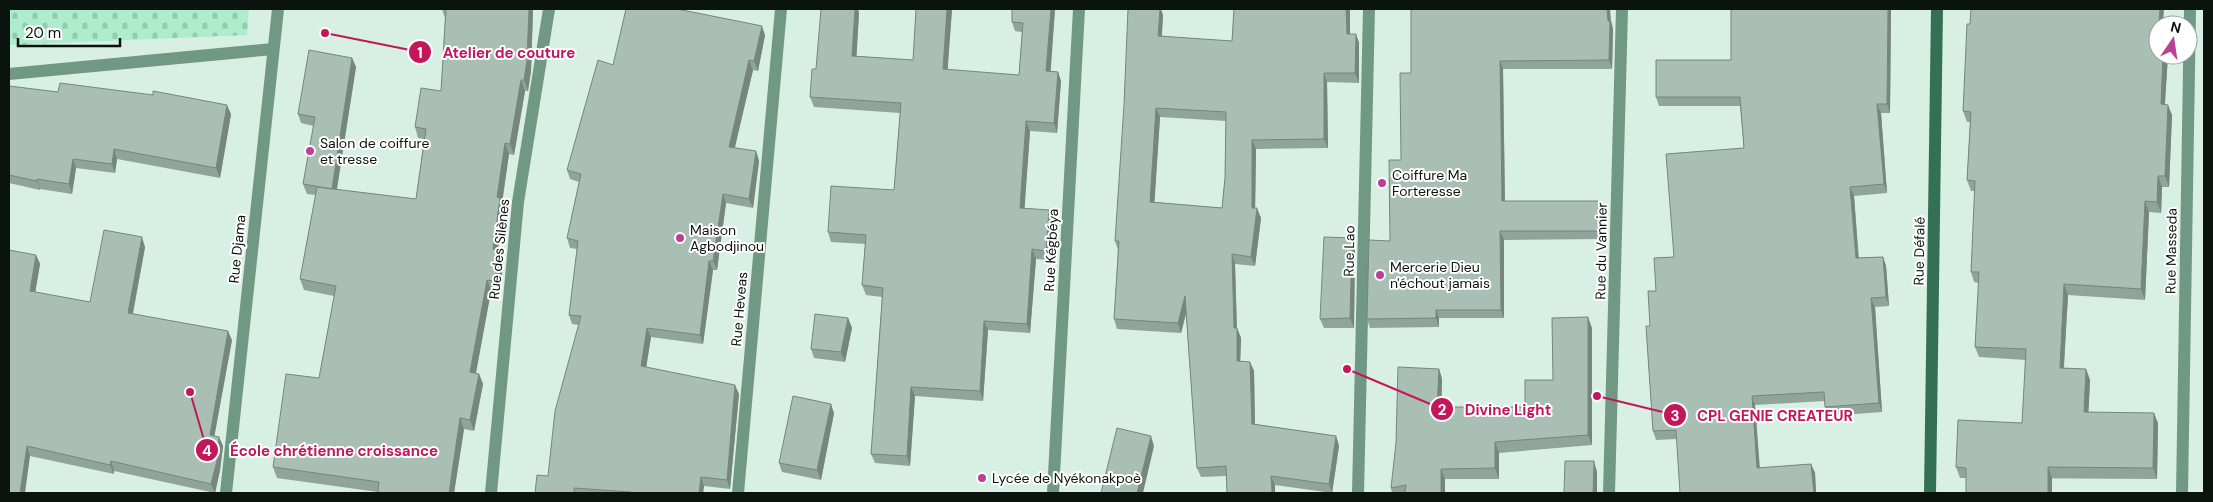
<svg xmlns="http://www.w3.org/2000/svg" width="2213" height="502" font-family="'DM Sans',sans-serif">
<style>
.cemetery{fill:url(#cemetery-stones)}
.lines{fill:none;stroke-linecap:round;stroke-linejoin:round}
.street{stroke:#719884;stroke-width:12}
.secondary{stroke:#337054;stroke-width:12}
.wall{fill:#91a49a;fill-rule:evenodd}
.shaded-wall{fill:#76867d}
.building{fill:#a9bfb3;stroke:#76867d;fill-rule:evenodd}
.poi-dot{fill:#ba4195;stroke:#fff;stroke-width:2}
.labels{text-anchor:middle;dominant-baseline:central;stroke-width:4;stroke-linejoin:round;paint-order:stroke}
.poi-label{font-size:14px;fill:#0b130f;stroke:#fff;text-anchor:start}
.street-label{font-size:14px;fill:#0b130f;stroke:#fff}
.leader{fill:none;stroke:#c2185b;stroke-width:2}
.callout-dot{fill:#c2185b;stroke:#fff;stroke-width:2}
.mark-label{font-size:15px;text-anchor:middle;font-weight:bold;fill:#fff}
.callout-label{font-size:15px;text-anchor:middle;font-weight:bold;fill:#c2185b;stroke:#fff;stroke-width:4;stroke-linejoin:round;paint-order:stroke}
</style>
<defs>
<pattern id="cemetery-stones" width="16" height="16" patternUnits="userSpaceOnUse" patternTransform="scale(1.25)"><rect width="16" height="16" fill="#adeccc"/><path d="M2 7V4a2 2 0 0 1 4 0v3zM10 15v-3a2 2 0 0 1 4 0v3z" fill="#94caae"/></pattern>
</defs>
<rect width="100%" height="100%" fill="#d8efe3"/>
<path class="cemetery" d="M9 9H249L247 35 9 45Z"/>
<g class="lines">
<path class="street" d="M9 74 273 49
M226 493 278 9
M491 493 518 202 549 9
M738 493 781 9
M1053 493 1079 9
M1358 493 1369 9
M1609 493 1622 9
M2182 493 2190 9"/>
<path class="secondary" d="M1930 493 1937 9"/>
</g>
<path class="wall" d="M442 9H533L531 71 528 91H525L514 155 509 154 502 203 504 209 498 250 500 251 504 261 499 292 491 291 476 373 479 374 483 384 474 431 464 429 454 493H378V492L277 478 273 467 319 378 334 296 304 290 300 279 316 195 307 194 303 184 314 126 301 123 298 114 352 58 356 67 337 190 416 199 424 139 418 138 415 127 441 91 445 18Z
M952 9 947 70 1019 75 1022 32 1015 31 1012 22 1055 9 1050 71 1058 72 1061 81 1057 133 1030 131 1024 208 1052 219 1050 260 1036 259 1030 333 988 330 983 401 915 396 910 466 875 463 871 454 882 297 866 295 862 285 865 244 831 242 828 232 894 190 900 113 814 107 810 97 816 69 859 13 856 56 913 60Z
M1234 9H1350V34H1356L1359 43V83L1327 82 1328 148 1256 149 1255 208 1261 218 1255 266 1235 264 1237 328 1241 338 1240 361 1250 362 1254 371 1255 424 1336 436 1339 446 1332 493 1275 485 1227 476 1201 477 1197 468 1186 314 1181 333 1117 329 1114 319 1118 250 1115 241 1163 15 1162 36 1232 41ZM1160 117 1226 121 1225 178 1222 208 1154 202Z
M1731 9H1891L1890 113H1881L1887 193 1854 196 1859 258 1883 257 1886 266 1889 306 1875 307 1882 412 1829 416 1825 407V401L1755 405 1760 468 1811 464 1815 473 1816 493 1676 439 1656 440 1653 431 1650 326 1656 291 1674 257 1744 148 1740 106H1659L1656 97 1731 60Z
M1611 21 1613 29 1612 69H1503L1505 201H1598L1601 210 1602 239 1504 240V318H1439V327L1370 328 1367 319 1390 241 1401 160 1411 73Z
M1970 24 2158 55H2168L2165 104 2172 115 2169 187H2162L2161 213 2149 212 2145 300 2068 295 2064 368 2086 369 2090 380 2088 412 2158 423 2157 479 1960 478 1956 467 2022 423 2026 360 1979 357 1975 347 1979 283 1974 282 1971 272 1975 191H1971L1967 180 1970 122H1967L1963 111Z
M765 35 758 71 753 70 734 148 756 151 759 161 753 208 726 203 717 270H713L703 344 651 337 646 367 739 394 730 489 704 486 703 493H535L548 476 579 325 572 324 569 315 577 249 570 248 567 238 579 182 570 179 567 170 613 65Z
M9 86 231 114 220 178 117 159 115 173 76 168 72 194 40 189V190L9 183Z
M145 247 133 314 232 340 214 436 219 437 223 446 220 470 215 493 114 471V474L30 456 9 493 36 255 40 264 35 292 90 302Z
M1355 248 1354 328H1324L1320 319Z
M848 318 852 328 845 362 814 358 811 349Z
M1592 328V445L1499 453V479H1445V493H1392L1391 488 1439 369 1442 379 1441 407H1525L1553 380Z
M834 413 821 480 782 472 779 463Z"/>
<path class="shaded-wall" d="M529 9H533L531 71 528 91 524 80Z
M855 9H858L859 13 856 66 852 56Z
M947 9H952L947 79 943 69Z
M1051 9H1055L1050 81 1046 71Z
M1160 9H1161L1163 15 1161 45 1158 36Z
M1346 9H1350V43L1347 34Z
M1607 9H1610L1611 21 1613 29 1612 69 1609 60Z
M1888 9H1891L1890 113 1887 104Z
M2160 9H2164L2163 25 2159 22Z
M762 26 765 35 758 71 754 61Z
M1356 34 1359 43V83L1355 73Z
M2163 55H2168L2164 115 2161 104Z
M352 58 356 67 335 199 332 189Z
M749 60 753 70 733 156 729 147Z
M1500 61 1503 69 1505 210 1502 201Z
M1058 72 1061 81 1057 133 1054 123Z
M1324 73 1327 82 1328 148 1324 139Z
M521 80 525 91 514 155 510 144Z
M1877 104 1881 113 1887 193 1884 184Z
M227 105 231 114 220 178 216 168Z
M2168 105 2172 115 2169 187 2165 176Z
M1156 108 1160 117 1154 211 1150 202Z
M1026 121 1030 131 1024 217 1020 208Z
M1252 140 1256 149 1255 217 1252 208Z
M505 143 509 154 502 203 504 209 496 260 493 249 497 197Z
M114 149 117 159 115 173 112 164Z
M756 151 759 161 753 208 749 199Z
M73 159 76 168 72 194 69 184Z
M2158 176 2162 187 2161 213 2157 202Z
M37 179 40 189V190L37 181Z
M1850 187 1854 196 1859 267 1856 258Z
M723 194 726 203 717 270 713 261Z
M1598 201 1601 210 1602 239 1599 231Z
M2145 201 2149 212 2145 300 2141 289Z
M1257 208 1261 218 1255 266 1251 257Z
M1049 210 1052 219 1050 260 1046 251Z
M1500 231 1504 240V318L1501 310Z
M142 237 145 247 131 322 128 313Z
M1352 238 1355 248 1354 328 1350 318Z
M1032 249 1036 259 1030 333 1027 324Z
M500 251 504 261 499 292 495 281Z
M1232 254 1235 264 1237 335V328L1241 338 1240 370 1237 361 1234 328Z
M36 255 40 264 34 300 30 291Z
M1883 257 1886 266 1889 306 1886 297Z
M709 261 713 270 703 344 700 335Z
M487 280 491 291 474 383 470 372Z
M2064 284 2068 295 2063 378 2060 368Z
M1185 296 1188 305 1181 333 1178 323Z
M1871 298 1875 307 1882 412 1879 403Z
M1436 310 1439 318V327L1436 318Z
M1588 317 1592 328V445L1588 435Z
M848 318 852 328 845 362 841 352Z
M984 321 988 330 983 401 980 391Z
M647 328 651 337 645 375 641 366Z
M228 331 232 340 213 444 210 435Z
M1250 362 1254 371 1255 433 1252 424Z
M1439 369 1442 379 1441 418 1437 407Z
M2086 369 2090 380 2088 423 2084 412Z
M479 374 483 384 474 431 470 420Z
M735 385 739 394 730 489 727 480Z
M911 387 915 396 910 466 907 456Z
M1752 396 1755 405 1760 477 1757 468Z
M831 404 834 413 821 480 817 470Z
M2154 413 2158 423 2157 479 2153 468Z
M460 418 464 429 454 493H449Z
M1151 436 1154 446 1143 493H1137Z
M1336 436 1339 446 1332 493 1329 484Z
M219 437 223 446 220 470 215 493 211 484Z
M1495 442 1499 453V479L1495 468Z
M27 446 30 456 25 493H20Z
M111 461 114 471V474L110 465Z
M1594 461 1597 472V493H1593Z
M1811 464 1815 473 1816 493H1814Z
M2048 467 2052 478V493H2048Z
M1441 469 1445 479V493H1441Z
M1271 476 1275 485V493H1272Z
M701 477 704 486 703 493H699Z"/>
<path class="building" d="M446 9H529L527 61 524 80H521L510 144 505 143 497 197 500 198 493 249 500 251 495 281 487 280 470 372 479 374 470 420 460 418 449 493H378L379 482 273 467 286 374 319 378 336 286 300 279 317 187 416 199 426 129 415 127 421 88 441 91Z
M626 9H677L762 26 754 61 749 60 729 147 756 151 749 199 723 194 713 261H709L700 335 647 328 641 366 735 385 727 480 701 477 699 493H631V492L574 488V493H535L537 475 548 476 555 411 581 316 569 315 578 241 567 238 581 174 567 170 598 60 613 65Z
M821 9H855L852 56 913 60 916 9H947L943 69 1019 75 1023 23 1012 22V9H1051L1046 71 1058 72 1054 123 1026 121 1020 208 1049 210 1046 251 1032 249 1027 324 984 321 980 391 911 387 907 456 871 454 883 288 862 285 866 235 828 232 831 186 894 190 901 103 810 97 812 69H816Z
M1128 9H1160L1158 36 1232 41 1234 9H1346L1347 34H1356L1355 73H1324V139L1252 140V208H1257L1251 257 1232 254 1234 328H1237V361L1250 362 1252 424 1336 436 1329 484 1271 476 1272 493H1227L1226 466 1197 468 1185 296 1178 323 1114 319 1119 241H1115L1124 105ZM1156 108 1226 112 1225 178 1222 208 1150 202Z
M1411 9H1607L1608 21H1610L1609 60 1500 61 1502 201H1598L1599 231H1500L1501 310H1436V318L1367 319 1369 240 1390 241 1389 160H1401L1400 73H1411Z
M1731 9H1888L1887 104H1877L1884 184 1850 187 1856 258 1883 257 1886 297 1871 298 1879 403 1825 407 1824 392 1752 396 1757 468 1811 464 1814 493H1680L1676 430 1653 431 1646 326H1650L1648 291H1656L1654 258 1674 257 1666 154 1744 148 1740 97H1656V60H1731Z
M1971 9H2160L2159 22H2165V25H2158V55H2163L2161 104 2168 105 2165 176H2158L2157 202 2145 201 2141 289 2064 284 2060 368 2086 369 2084 412 2154 413 2153 468 2048 467V493H1966V468L1956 467 1958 420 2022 423 2026 349 1975 347 1979 272H1971L1975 181 1967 180 1971 112 1963 111 1967 24H1970Z
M309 50 352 58 332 189 303 184 315 117 298 114Z
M60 83 153 95V91L227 105 216 168 114 149 112 164 73 159 69 184 37 179V181L9 175V86L58 92Z
M104 230 142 237 128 313 228 331 210 435 219 437 217 461 211 484 111 461 110 465 27 446 20 493H9V250L36 255 30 291 90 302Z
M1324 237 1352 238 1350 318 1320 319Z
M815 314 848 318 841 352 811 349Z
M1588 317V435L1495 442V468L1441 469V493H1405L1406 485 1391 488 1396 443 1398 367 1439 369 1437 407H1525V380H1553L1552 318Z
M793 396 831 404 817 470 779 463Z
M1117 428 1151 436 1137 493H1101Z
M1565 461H1594L1593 493H1564Z"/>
<g class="poi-dot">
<circle cx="310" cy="151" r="5"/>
<circle cx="1382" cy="183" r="5"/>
<circle cx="680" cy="238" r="5"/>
<circle cx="1380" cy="275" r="5"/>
<circle cx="982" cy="478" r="5"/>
</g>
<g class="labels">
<g class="poi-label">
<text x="320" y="143">Salon de coiffure<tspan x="320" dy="16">et tresse</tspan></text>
<text x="1392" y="175">Coiffure Ma<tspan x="1392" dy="16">Forteresse</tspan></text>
<text x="690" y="230">Maison<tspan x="690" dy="16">Agbodjinou</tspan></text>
<text x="1390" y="267">Mercerie Dieu<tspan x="1390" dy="16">n'échout jamais</tspan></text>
<text x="992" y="478">Lycée de Nyékonakpoè</text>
</g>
<g class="street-label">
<text transform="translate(237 249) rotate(-84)">Rue Djama</text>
<text transform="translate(499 249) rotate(-84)">Rue des Silènes</text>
<text transform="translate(1051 250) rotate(-87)">Rue Kégbéya</text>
<text transform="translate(1349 251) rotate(-89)">Rue Lao</text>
<text transform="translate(1601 251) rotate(-89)">Rue du Vannier</text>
<text transform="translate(1919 251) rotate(-89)">Rue Défalé</text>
<text transform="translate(2171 251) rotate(-89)">Rue Masseda</text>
<text transform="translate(739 309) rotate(-85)">Rue Heveas</text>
</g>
</g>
<path class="leader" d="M325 33L420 52M1347 369L1442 409M1597 396L1675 415M190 392L207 450"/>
<g class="callout-dot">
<circle cx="325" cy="33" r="5"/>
<circle cx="1347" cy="369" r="5"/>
<circle cx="1597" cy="396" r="5"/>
<circle cx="190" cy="392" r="5"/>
<circle cx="420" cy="52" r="12"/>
<circle cx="1442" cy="409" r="12"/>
<circle cx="1675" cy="415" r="12"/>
<circle cx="207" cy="450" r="12"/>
</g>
<g class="mark-label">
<text x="420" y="58">1</text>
<text x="1442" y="415">2</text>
<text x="1675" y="421">3</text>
<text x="207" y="456">4</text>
</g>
<g class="callout-label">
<text x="509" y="58">Atelier de couture</text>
<text x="1508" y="415">Divine Light</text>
<text x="1775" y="421">CPL GENIE CREATEUR</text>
<text x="334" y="456">École chrétienne croissance</text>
</g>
<rect width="2213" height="502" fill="none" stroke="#0b130f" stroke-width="20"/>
<g transform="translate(2173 40) rotate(13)"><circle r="24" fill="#ffffff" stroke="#9da19f"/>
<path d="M0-4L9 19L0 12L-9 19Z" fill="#ba4195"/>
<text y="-8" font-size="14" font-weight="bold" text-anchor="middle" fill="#0b130f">N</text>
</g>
<path d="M18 38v8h102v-8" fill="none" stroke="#0b130f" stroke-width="2.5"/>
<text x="25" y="38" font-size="15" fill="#0b130f" stroke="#ffffff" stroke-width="4" paint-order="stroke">20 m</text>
</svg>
